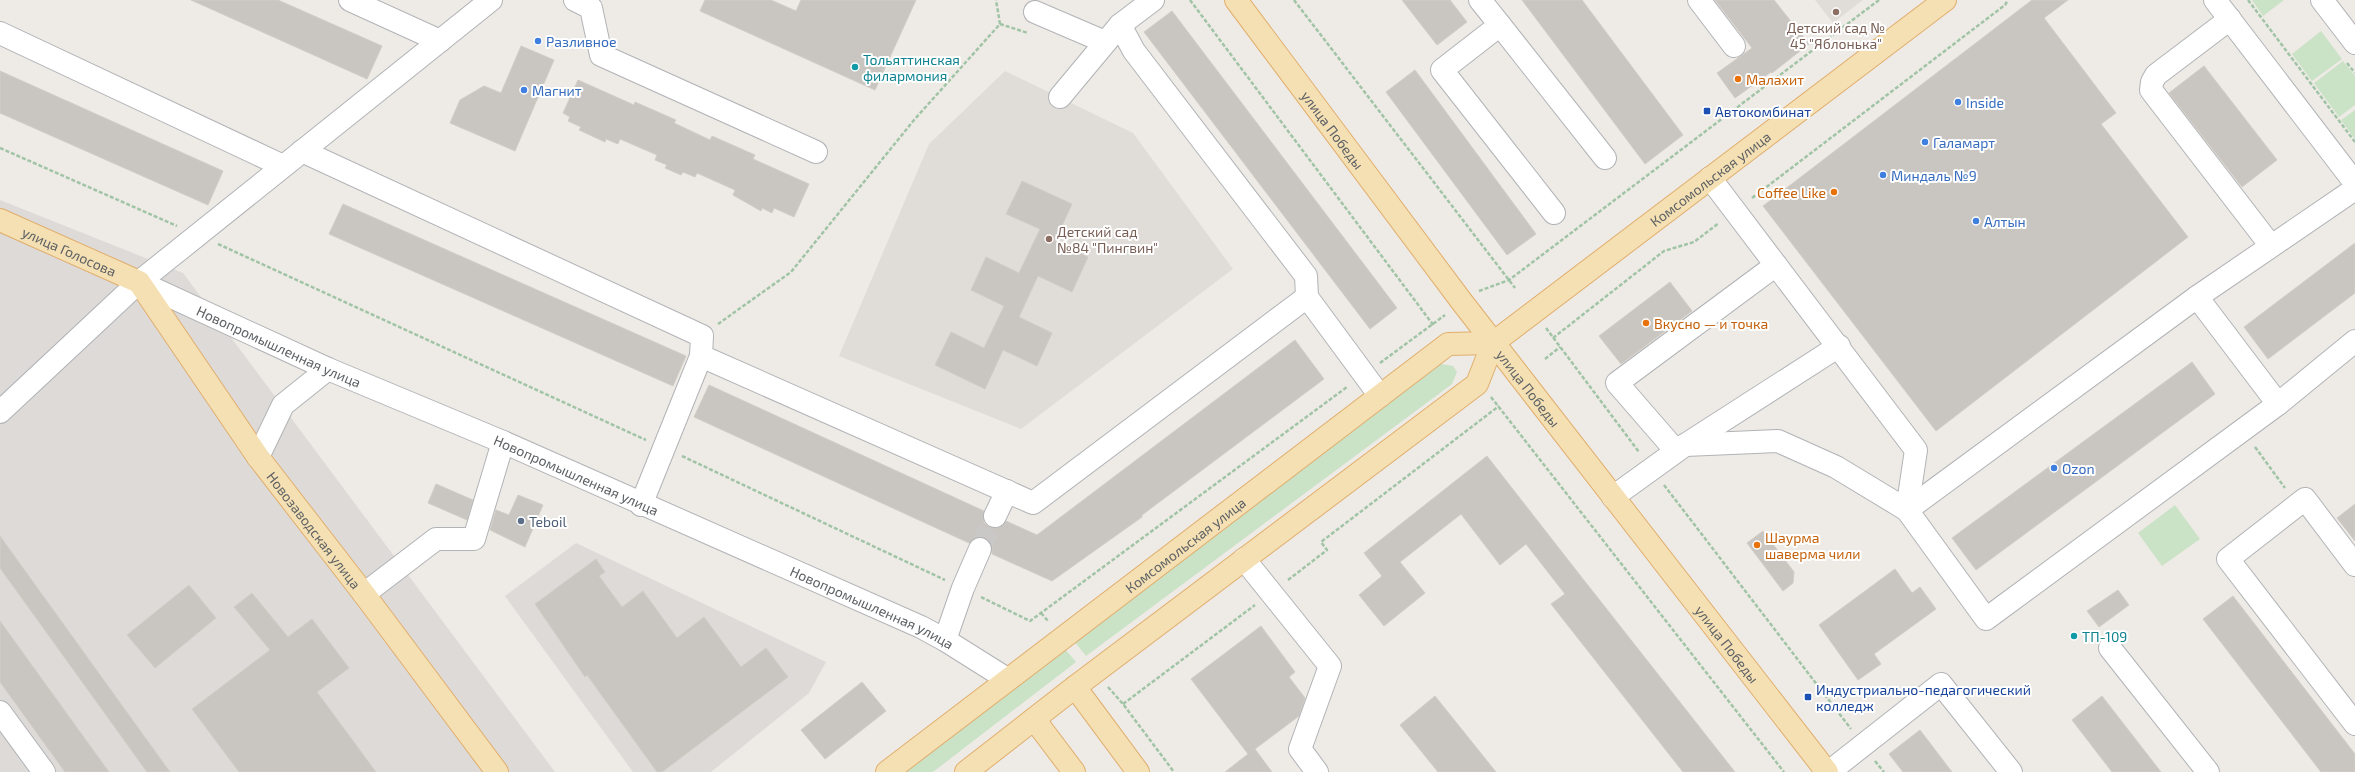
<svg xmlns="http://www.w3.org/2000/svg" width="2355" height="772" font-family="'Exo 2',sans-serif">
<style>
.industrial{fill:#dddad8}
.education{fill:#e0dcd7}
.green{fill:#cae2c6}
.building{fill:#c9c6c2;stroke:#d2ccc5}
.lines{fill:none;stroke-linecap:round;stroke-linejoin:round}
.minor-tunnel{stroke:#cac8c6;stroke-width:22;stroke-dasharray:22 11;stroke-linecap:butt}
.minor-casing{stroke:#b1b3b6;stroke-width:24}
.major-casing{stroke:#e0ae6d;stroke-width:24}
.path{stroke:#a1c4a6;stroke-width:2.5;stroke-dasharray:4 2;stroke-linecap:butt}
.minor{stroke:#fff;stroke-width:22}
.major{stroke:#f5e0b4;stroke-width:22}
.education-dot{fill:#8d6e63;stroke:#fff;stroke-width:1.5}
.shop-dot{fill:#3f7fe0;stroke:#fff;stroke-width:1.5}
.culture-dot{fill:#0f9aa8;stroke:#fff;stroke-width:1.5}
.food-dot{fill:#e8710a;stroke:#fff;stroke-width:1.5}
.transit-dot{fill:#1a4fb4;stroke:#fff;stroke-width:1.5}
.service-dot{fill:#5c6f8a;stroke:#fff;stroke-width:1.5}
.labels{text-anchor:middle;dominant-baseline:central;stroke-width:4;stroke-linejoin:round;paint-order:stroke}
.education-label{font-size:14px;fill:#785e54;stroke:#fff}
.shop-label{font-size:14px;fill:#366cbe;stroke:#fff;text-anchor:start}
.culture-label{font-size:14px;fill:#0d838f;stroke:#fff;text-anchor:start}
.food-label{font-size:14px;fill:#c56008;stroke:#fff;text-anchor:start}
.transit-label{font-size:14px;fill:#164399;stroke:#fff;text-anchor:start}
.street-label{font-size:14px;fill:#5d6164;stroke:#fff}
.service-label{font-size:14px;fill:#4e5e75;stroke:#fff;text-anchor:start}
</style>
<rect width="100%" height="100%" fill="#eeebe6"/>
<path class="industrial" d="M0 200 183 273 555 772H0Z
M576 543 826 662 809 693 711 772H633L505 596Z"/>
<path class="education" d="M1815 0H1863L1833 23Z
M1005 71 1133 133 1233 269 1021 429 839 356 929 144Z"/>
<path class="green" d="M2252 0H2284L2263 16Z
M2321 31 2342 59 2312 81 2292 54Z
M2343 61 2355 76V105L2339 117 2314 83Z
M2355 110V139L2341 120Z
M1441 364 1453 366 1457 372 1452 384 1086 656 1074 641Z
M2175 505 2200 539 2162 566 2138 533Z
M1064 648 1076 662 933 772H906Z"/>
<path class="building" d="M191 0H278L382 46 367 79Z
M705 0H771L796 11 801 0H916L875 90 700 11Z
M1402 0H1450L1467 22 1437 45Z
M1522 0H1582L1683 135 1645 164Z
M1715 0H1774L1809 44 1772 73 1771 72 1735 98 1717 73 1752 48Z
M2032 0H2068L2044 18 2116 113 2101 124 2188 237 1936 431 1763 206Z
M1172 11 1397 308 1370 329 1144 32Z
M521 46 554 60 515 151 450 123 460 100 484 86 501 93Z
M2204 66 2277 160 2242 187 2169 93Z
M1415 70 1536 234 1507 255 1386 92Z
M0 71 223 171 208 205 0 113Z
M578 80 634 105 635 102 676 120 674 123 710 140 712 136 755 155 753 159 809 184 794 217 774 208 772 213 762 208 761 211 733 195 735 190 697 173 695 177 683 172 681 175 665 168 667 165 655 160 657 155 620 139 618 144 606 139 605 142 579 130 581 127 568 121 570 117 563 113Z
M1022 181 1072 204 1055 241 1088 257 1072 292 1038 276 1019 317 1052 333 1037 366 1003 350 985 389 935 365 951 332 984 348 1004 306 971 290 986 257 1019 273 1040 229 1006 214Z
M343 204 686 356 673 386 329 234Z
M2355 243V293L2268 359 2244 327Z
M1670 282 1692 311 1621 364 1599 336Z
M1295 340 1324 379 1142 515V517L1052 581 992 554V547L985 538 978 537 969 543 694 417 709 385 984 511V523L990 527 1002 526 1006 521 1037 535Z
M2192 362 2215 394 1976 570 1952 538Z
M1487 456 1583 579 1735 772H1683L1551 604 1565 594 1526 544 1500 565 1461 514 1400 562 1425 593 1384 626 1359 595 1382 576 1364 553Z
M436 484 473 500 467 520 428 503Z
M518 495 543 505 525 547 490 530 496 510 509 515Z
M2355 504V541L2337 518Z
M1763 531 1794 572 1793 583 1783 591 1747 543Z
M0 536 170 772H147L0 568Z
M596 559 605 572 599 576 622 607 643 591 677 638 704 617 741 667 766 648 788 677 662 772H657L587 675 585 677 535 604Z
M1895 569 1912 593 1920 587 1936 609 1874 654 1881 664 1858 680 1819 625Z
M189 585 216 618 155 668 127 635Z
M2118 590 2129 605 2099 627 2087 611Z
M252 593 288 637 312 619 349 668 317 692 376 772H239L192 709 270 650 234 607Z
M2233 596 2355 754V772H2321L2203 619Z
M0 621 109 772H65L0 682Z
M1261 626 1295 672 1289 677 1305 698 1299 716 1255 749 1272 772H1225L1248 754 1191 679Z
M862 682 886 711 825 759 801 730Z
M1435 696 1496 772H1438L1400 725Z
M2102 696 2161 772H2112L2072 720Z
M1920 730 1952 772H1903L1889 754Z"/>
<g class="lines">
<path class="minor-tunnel" d="M980 549 995 516"/>
<defs>
<g id="minor">
<path d="M350 0 440 41"/>
<path d="M575 0 591 8 601 55 816 152"/>
<path d="M1480 0 1500 25 1442 70 1554 213"/>
<path d="M1699 0 1734 46"/>
<path d="M2215 0 2355 183"/>
<path d="M2322 0 2355 43"/>
<path d="M1035 12 1105 42"/>
<path d="M2230 19 2156 75 2152 82 2151 90 2271 246"/>
<path d="M1120 25 1134 51 1306 276 1307 297 1380 396"/>
<path d="M1500 25 1605 158"/>
<path d="M0 33 283 166"/>
<path d="M1060 97 1120 25 1153 0"/>
<path d="M302 151 702 336 701 356 1033 503 1307 297"/>
<path d="M1710 178 1916 450 1907 510 1986 619 2278 404 2355 341"/>
<path id="s1" d="M139 282 328 369 503 442 921 627 945 640 1007 679"/>
<path d="M2197 297 2278 404"/>
<path d="M0 412 139 282 491 0"/>
<path d="M1685 445 1778 441 1836 467 1907 510 2197 297 2355 189"/>
<path d="M1676 451 1617 383 1776 265"/>
<path d="M258 457 283 405 328 369"/>
<path d="M1613 497 1685 445 1839 346"/>
<path d="M641 505 701 356"/>
<path d="M995 516 1007 491"/>
<path d="M1244 559 1330 666 1300 749 1317 772"/>
<path d="M2355 565 2305 499 2228 559 2355 724"/>
<path d="M364 594 436 539H474L503 442"/>
<path d="M945 640 963 588 980 549"/>
<path d="M2110 648 2208 772"/>
<path d="M0 712 44 772"/>
<path d="M1829 772 1941 684 2011 772"/>
</g>
<g id="major">
<path id="s2" d="M1236 0 1462 302 1827 772"/>
<path id="s3" d="M0 220 139 282 258 457 364 594 497 772"/>
<path d="M1075 687 1138 772"/>
<path d="M1034 719 1074 772"/>
<path id="s4" d="M887 772 1448 344 1493 343"/>
<path id="s5" d="M966 772 1075 687 1477 384 1493 343 1945 0"/>
</g>
</defs>
<use href="#minor" class="minor-casing"/>
<use href="#major" class="major-casing"/>
<path class="path" d="M1190 0 1434 326
M1294 0 1515 288
M2248 0 2355 142
M1000 24 1028 33
M2347 63 2355 73
M0 148 177 226
M1752 198 2005 5 2008 0
M218 244 646 440
M1479 291 1509 280 1879 0
M718 324 791 272 914 120 1000 24 996 0
M1546 328 1639 452
M1553 338 1664 251 1694 242 1719 223
M1545 359 1560 347
M1380 363 1445 315
M1491 397 1784 772
M2255 447 2285 488
M682 456 945 580
M1664 485 1851 729
M1288 580 1327 550 1321 542 1499 406
M981 597 1030 621 1347 387
M1041 613 1049 622
M1108 687 1123 704 1174 772
M1123 704 1255 605
M1875 761 1884 772"/>
<use href="#minor" class="minor"/>
<use href="#major" class="major"/>
</g>
<g class="education-dot">
<circle cx="1836" cy="12" r="4"/>
<circle cx="1049" cy="239" r="4"/>
</g>
<g class="shop-dot">
<circle cx="538" cy="41" r="4"/>
<circle cx="524" cy="90" r="4"/>
<circle cx="1958" cy="102" r="4"/>
<circle cx="1925" cy="142" r="4"/>
<circle cx="1883" cy="175" r="4"/>
<circle cx="1976" cy="221" r="4"/>
<circle cx="2054" cy="468" r="4"/>
</g>
<g class="culture-dot">
<circle cx="855" cy="67" r="4"/>
<circle cx="2074" cy="636" r="4"/>
</g>
<g class="food-dot">
<circle cx="1738" cy="79" r="4"/>
<circle cx="1834" cy="192" r="4"/>
<circle cx="1646" cy="323" r="4"/>
<circle cx="1757" cy="545" r="4"/>
</g>
<g class="transit-dot">
<rect x="1703" y="107" width="8" height="8" rx="2"/>
<rect x="1804" y="693" width="8" height="8" rx="2"/>
</g>
<circle class="service-dot" cx="521" cy="521" r="4"/>
<g class="labels">
<g class="education-label">
<text x="1836" y="27">Детский сад №<tspan x="1836" dy="16">45 "Яблонька"</tspan></text>
<text x="1057" y="231" text-anchor="start">Детский сад<tspan x="1057" dy="16">№84 "Пингвин"</tspan></text>
</g>
<g class="shop-label">
<text x="546" y="41">Разливное</text>
<text x="532" y="90">Магнит</text>
<text x="1966" y="102">Inside</text>
<text x="1933" y="142">Галамарт</text>
<text x="1891" y="175">Миндаль №9</text>
<text x="1984" y="221">Алтын</text>
<text x="2062" y="468">Ozon</text>
</g>
<g class="culture-label">
<text x="863" y="59">Тольяттинская<tspan x="863" dy="16">филармония</tspan></text>
<text x="2082" y="636">ТП-109</text>
</g>
<g class="food-label">
<text x="1746" y="79">Малахит</text>
<text x="1826" y="192" text-anchor="end">Coffee Like</text>
<text x="1654" y="323">Вкусно — и точка</text>
<text x="1765" y="537">Шаурма<tspan x="1765" dy="16">шаверма чили</tspan></text>
</g>
<g class="transit-label">
<text x="1715" y="111">Автокомбинат</text>
<text x="1816" y="689">Индустриально-педагогический<tspan x="1816" dy="16">колледж</tspan></text>
</g>
<g class="street-label">
<text stroke="none"><textPath href="#s2" startOffset="162">улица Победы</textPath></text>
<text stroke="none"><textPath href="#s5" startOffset="958">Комсомольская улица</textPath></text>
<text stroke="none"><textPath href="#s3" startOffset="76">улица Голосова</textPath></text>
<text stroke="none"><textPath href="#s1" startOffset="154">Новопромышленная улица</textPath></text>
<text stroke="none"><textPath href="#s2" startOffset="486">улица Победы</textPath></text>
<text stroke="none"><textPath href="#s1" startOffset="478">Новопромышленная улица</textPath></text>
<text stroke="none"><textPath href="#s3" startOffset="456">Новозаводская улица</textPath></text>
<text stroke="none"><textPath href="#s4" startOffset="375">Комсомольская улица</textPath></text>
<text stroke="none"><textPath href="#s1" startOffset="802">Новопромышленная улица</textPath></text>
<text stroke="none"><textPath href="#s2" startOffset="810">улица Победы</textPath></text>
</g>
<g class="service-label">
<text x="529" y="521">Teboil</text>
</g>
</g>
</svg>
